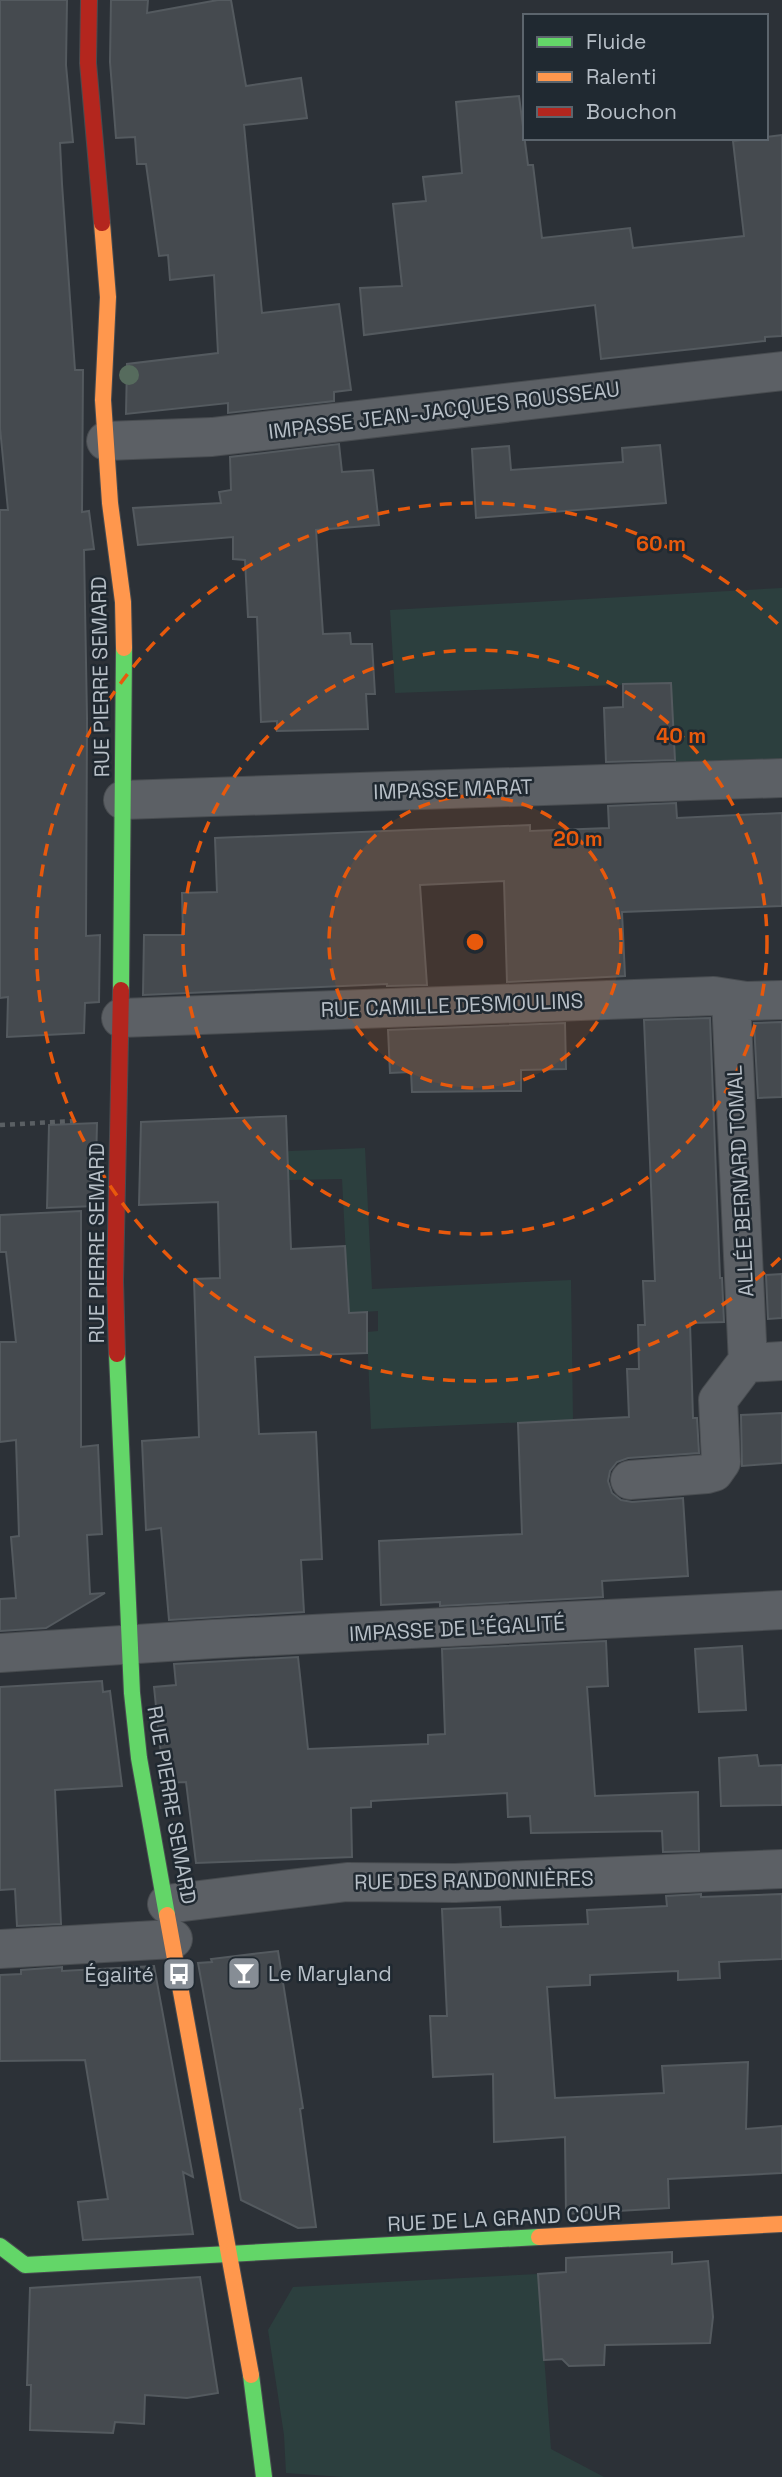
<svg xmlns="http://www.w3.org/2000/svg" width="782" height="2477" font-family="'Space Grotesk',sans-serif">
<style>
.green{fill:#2c3f3e}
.building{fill:#454a4f;stroke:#545a5f;stroke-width:2}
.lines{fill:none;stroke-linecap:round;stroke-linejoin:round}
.street-casing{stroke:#484c50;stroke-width:40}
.fast-casing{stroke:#484c50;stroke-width:18}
.slow-casing{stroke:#484c50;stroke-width:18}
.jam-casing{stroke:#484c50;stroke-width:18}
.path{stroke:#5a5f63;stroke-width:4.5;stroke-dasharray:5 5;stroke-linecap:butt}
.street{stroke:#5c6065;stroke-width:38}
.fast{stroke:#63d668;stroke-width:16}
.slow{stroke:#ff974d;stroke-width:16}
.jam{stroke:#b3261e;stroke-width:16}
.tree{fill:#566b5d}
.ring{fill:none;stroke:#e8590c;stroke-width:3.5;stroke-dasharray:12 9}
.labels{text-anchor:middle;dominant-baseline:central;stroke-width:5;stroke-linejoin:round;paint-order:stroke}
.street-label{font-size:21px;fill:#b7bfc7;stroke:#202931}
.poi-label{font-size:21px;fill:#b7bfc7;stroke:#202931;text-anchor:start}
.centre{fill:#e8590c;stroke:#202931;stroke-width:3.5}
.ring-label{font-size:21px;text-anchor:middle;font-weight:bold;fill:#e8590c;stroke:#202931;stroke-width:5;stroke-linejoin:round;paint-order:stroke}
</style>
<rect width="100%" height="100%" fill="#2c3137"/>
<path class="green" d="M782 588V768L675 772 671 683 395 693 390 610Z
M365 1148 372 1289 571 1280 573 1420 371 1429 367 1332 378 1331V1311L349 1313 342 1179 142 1183 143 1157Z
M538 2274 551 2449 604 2477H343L286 2473 284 2435 268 2330 293 2287Z"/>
<path class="building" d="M0 0H67L66 65 73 142 60 143 62 184 75 370H83L82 512 89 511 94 549 84 550 87 718 86 936 100 935 99 1002 85 1003 84 1033 7 1037 8 997 0 998V510H8L0 428Z
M111 0H148L147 13 218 0H231L246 86 301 78 307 118 244 125 262 313 339 304 351 390 334 392V401L228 413V403L126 414 127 364 218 353 214 275 170 280 168 255 159 256 146 164H137L135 137 116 138 110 62Z
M519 96 528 165H533L542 238 630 228 633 248 744 236 733 141 782 135V336L765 337V341L703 348 601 359 595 305 364 335 360 288 402 286 393 204 426 201 423 177 462 173 456 102Z
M339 444 342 472 373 470 379 525 316 530 323 634 350 633 351 644H372L375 694H366L368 729 277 731V721L261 722 257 617H248L245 560 233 559V537L138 545 133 508 221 503 219 492 231 490 230 457Z
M660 445 666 503 476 518 472 449 509 446 511 470 623 462 622 448Z
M671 683 675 760 606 762 604 708 623 707V684Z
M676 803 677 818 782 813V906L622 912 625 976 507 982 504 881 420 885 427 985 387 986V984L143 995 144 935H183L182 893 217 892 215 838 530 825V831L609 828 608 806Z
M710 1018 720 1278H722L724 1322 690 1323 693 1418H697L699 1453 628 1458 617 1462 610 1471 608 1481 612 1493 621 1500 632 1502 683 1498 688 1576 602 1581 603 1597 440 1606V1602L381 1605 379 1541 522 1534 518 1423 629 1417 627 1369H639L638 1325H645L643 1281H655L644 1020Z
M782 1022V1097L758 1098 754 1023Z
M565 1023 566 1069 521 1070V1091L412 1092 411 1072 390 1073 388 1030Z
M286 1116 291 1249 345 1246 349 1313 367 1312V1353L255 1357 259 1434 316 1432 322 1559 301 1560 304 1612 169 1620 161 1528 146 1530 142 1441 199 1437 194 1279 220 1278 218 1202 139 1205 141 1122Z
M97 1123 95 1206 47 1208 49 1125Z
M81 1211V1447L98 1445 102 1534 87 1535 90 1594 105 1593 46 1628 0 1631V1599L16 1598 11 1537 19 1536 16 1440 0 1442V1342H16L6 1252H0V1215Z
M782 1274V1318L768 1319 766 1275Z
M782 1413V1463L742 1466 741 1415Z
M606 1641 608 1686 587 1687 595 1796 698 1792 699 1851 663 1852 662 1831 531 1833 530 1816 508 1817 507 1793 371 1801V1807L351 1808 352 1857 196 1863 186 1782 166 1783 161 1755 154 1687 176 1685 174 1664 298 1657 308 1749 428 1744V1735L445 1734 442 1649Z
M742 1646 746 1710 699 1712 695 1649Z
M102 1681 103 1692 110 1691 122 1786 55 1790 61 1924 17 1926 15 1889 0 1890V1687Z
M757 1755 759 1766 782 1765V1805L721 1806 719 1758Z
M701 1894V1897L782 1894V1959L719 1962 720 1978 678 1980V1971L590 1975V1985L547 1987 555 2098 664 2093 662 2066 748 2062 746 2129 782 2126V2173L668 2179 669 2208 566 2214 565 2137 494 2142 493 2074 433 2077 430 2016H447L442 1909 500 1907 501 1927 588 1924 587 1910 667 1906 666 1896Z
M278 1951 303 2108 300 2109 316 2227 298 2228 241 2200 198 1963 212 1962 211 1959Z
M154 1966 193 2177 183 2172 193 2234 83 2240 78 2202 108 2199 85 2060 0 2061V1975L21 1974V1970L62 1967V1971Z
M672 2252V2264L708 2261 713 2317 710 2343 605 2345 604 2365 569 2366 562 2359 544 2360 538 2274 566 2272V2258Z
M200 2277 218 2393 187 2398 145 2395 144 2424 115 2422 113 2433 30 2430 31 2385H27L30 2288Z"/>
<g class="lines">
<defs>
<path id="street" d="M106 441 212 437 782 371
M123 800 782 778
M731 999 748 1363 782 1361
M121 1018 714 996 746 1001 782 1000
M630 1480 707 1474 714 1472 721 1462 718 1400 743 1367 748 1363
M0 1653 213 1639 782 1610
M167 1904 347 1882 455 1883 782 1869
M0 1949 173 1939"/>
<path id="fast" d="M121 990 124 648
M117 1354 132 1693 139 1758 167 1915
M0 2246 25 2265 539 2237
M251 2375 264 2477"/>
<path id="slow" d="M102 223 108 297 103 400 110 503 123 602 124 648
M167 1915 251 2375
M539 2237 782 2224"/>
<path id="jam" d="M89 0 88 63 102 223
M117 1354 115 1281 121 990"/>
</defs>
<use href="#street" class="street-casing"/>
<use href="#fast" class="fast-casing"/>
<use href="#slow" class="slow-casing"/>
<use href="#jam" class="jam-casing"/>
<path class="path" d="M0 1125 75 1121"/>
<use href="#street" class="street"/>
<use href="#fast" class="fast"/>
<use href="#slow" class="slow"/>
<use href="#jam" class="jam"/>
</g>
<circle class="tree" cx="129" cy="375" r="10"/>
<circle cx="475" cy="942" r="146" fill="#e8590c" fill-opacity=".12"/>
<g class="ring">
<circle cx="475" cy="942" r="146"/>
<circle cx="475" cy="942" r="292"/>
<path d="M780 1258A439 439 0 1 1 780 626"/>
</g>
<defs>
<symbol id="bar-square" viewBox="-11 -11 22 22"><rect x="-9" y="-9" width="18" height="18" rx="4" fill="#868d95" stroke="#202931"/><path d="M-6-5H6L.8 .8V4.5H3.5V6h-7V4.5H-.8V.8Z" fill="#fff"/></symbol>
<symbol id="bus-square" viewBox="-11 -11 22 22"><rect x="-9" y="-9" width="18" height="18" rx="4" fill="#868d95" stroke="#202931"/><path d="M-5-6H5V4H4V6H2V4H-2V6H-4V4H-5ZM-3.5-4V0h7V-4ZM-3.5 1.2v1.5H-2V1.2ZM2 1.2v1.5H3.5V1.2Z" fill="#fff"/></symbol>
</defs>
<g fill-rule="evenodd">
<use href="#bar-square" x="225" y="1954" width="38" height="38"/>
<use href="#bus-square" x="160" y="1955" width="38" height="38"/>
</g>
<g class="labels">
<g class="street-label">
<text transform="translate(444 410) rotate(-7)">IMPASSE JEAN-JACQUES ROUSSEAU</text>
<text transform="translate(100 677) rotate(-91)">RUE PIERRE SEMARD</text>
<text transform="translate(453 789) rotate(-2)">IMPASSE MARAT</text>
<text transform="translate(452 1005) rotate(-2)">RUE CAMILLE DESMOULINS</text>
<text transform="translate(740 1181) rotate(-93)">ALLÉE BERNARD TOMAL</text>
<text transform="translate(96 1243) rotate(-90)">RUE PIERRE SEMARD</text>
<text transform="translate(457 1628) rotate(-3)">IMPASSE DE L'ÉGALITÉ</text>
<text transform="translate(172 1805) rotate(80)">RUE PIERRE SEMARD</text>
<text transform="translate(474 1880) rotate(-1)">RUE DES RANDONNIÈRES</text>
<text transform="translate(504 2218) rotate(-3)">RUE DE LA GRAND COUR</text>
</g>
<g class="poi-label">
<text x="268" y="1973">Le Maryland</text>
<text x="154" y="1974" text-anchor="end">Égalité</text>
</g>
</g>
<circle cx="475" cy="942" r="10" class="centre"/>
<g class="ring-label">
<text x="661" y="551">60 m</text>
<text x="681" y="743">40 m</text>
<text x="578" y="846">20 m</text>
</g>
<rect x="523" y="14" width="245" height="126" fill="#202931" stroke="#5c656d" stroke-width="2"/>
<rect x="537" y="37" width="35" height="10" fill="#63d668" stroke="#5c656d" stroke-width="2"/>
<text x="586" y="49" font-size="21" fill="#b7bfc7">Fluide</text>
<rect x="537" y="72" width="35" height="10" fill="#ff974d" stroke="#5c656d" stroke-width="2"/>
<text x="586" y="84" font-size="21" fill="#b7bfc7">Ralenti</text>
<rect x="537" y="107" width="35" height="10" fill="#b3261e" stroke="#5c656d" stroke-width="2"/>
<text x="586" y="119" font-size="21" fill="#b7bfc7">Bouchon</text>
</svg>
